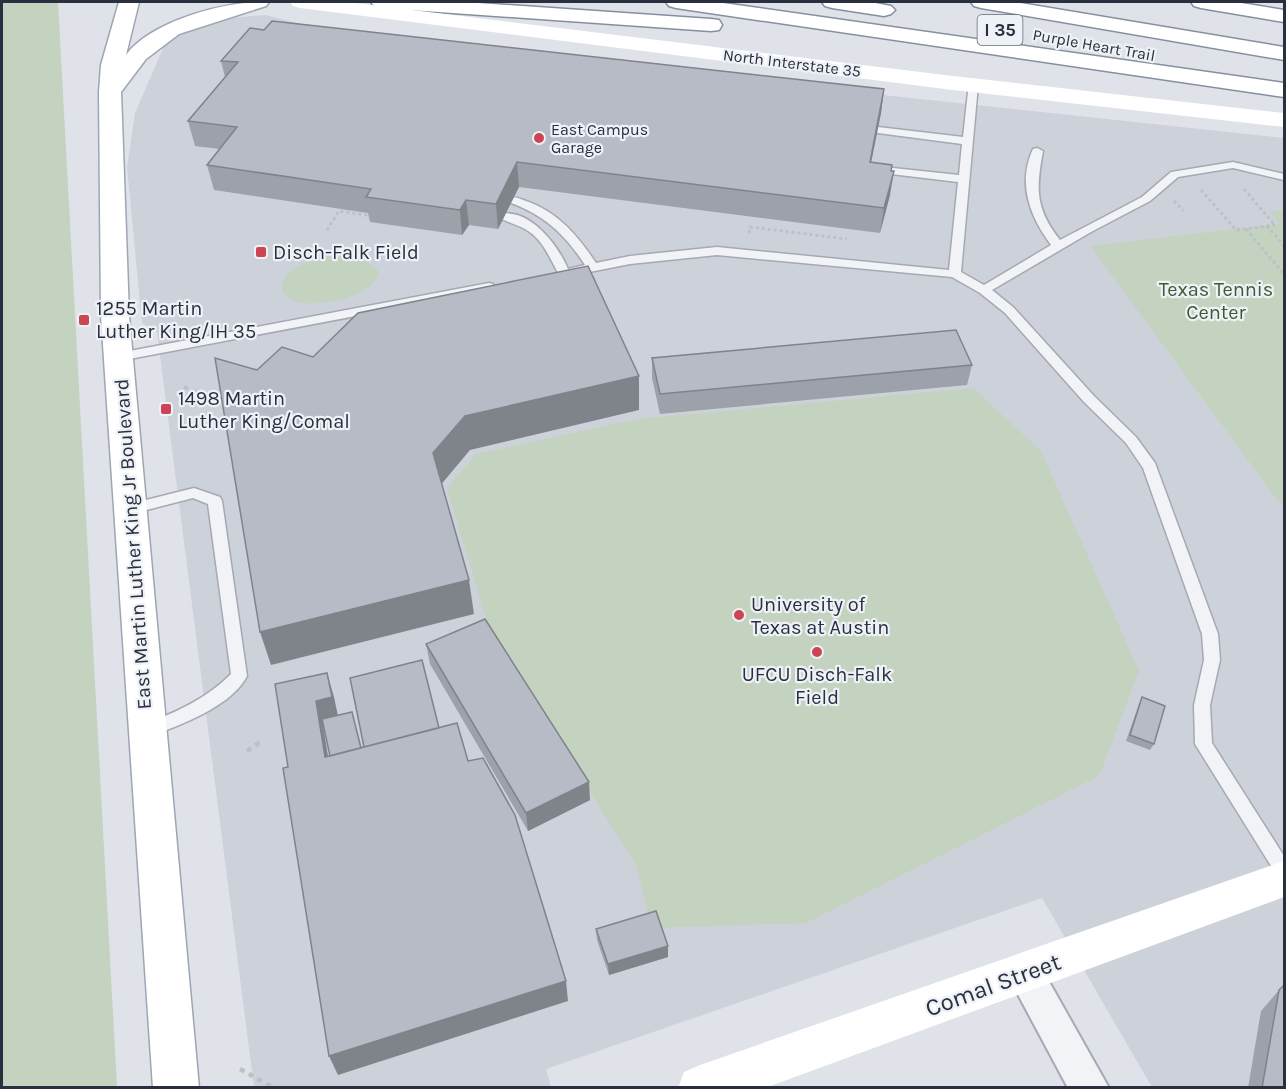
<svg xmlns="http://www.w3.org/2000/svg" width="1286" height="1089" font-family="Karla,sans-serif">
<style>
.built{fill:#cdd1da}
.green{fill:#c4d2c0}
.lines{fill:none;stroke-linecap:round;stroke-linejoin:round}
.lane-casing{stroke:#a4a9b2;stroke-width:3}
.street-casing{stroke:#a4a9b2;stroke-width:4}
.primary-casing{stroke:#9ea6b4;stroke-width:3}
.highway-casing{stroke:#868f9f;stroke-width:3}
.path-far2{stroke:#bdc0c7;stroke-width:3;stroke-dasharray:3 3;stroke-linecap:butt}
.path-far1{stroke:#bdc0c7;stroke-width:4;stroke-dasharray:4.5 4.5;stroke-linecap:butt}
.path{stroke:#bdc0c7;stroke-width:4.5;stroke-dasharray:5 5;stroke-linecap:butt}
.lane{fill:#f2f3f7;fill-rule:evenodd}
.street{fill:#f2f3f7;fill-rule:evenodd}
.secondary{fill:#fff;fill-rule:evenodd}
.primary{fill:#fff;fill-rule:evenodd}
.highway{fill:#fff;fill-rule:evenodd}
.wall{fill:#9da1a9}
.shaded-wall{fill:#7f838a}
.building{fill:#b6bbc5;stroke:#7f838a;stroke-width:1.5}
.poi-dot{fill:#cd4454;stroke:#eef1f6;stroke-width:2}
.labels{text-anchor:middle;dominant-baseline:central;stroke-width:4.5;stroke-linejoin:round;paint-order:stroke}
.far-street-label{font-size:16px;fill:#28303f;stroke:#eef1f6}
.far-poi-label{font-size:16px;fill:#28303f;stroke:#eef1f6;text-anchor:start}
.shield{fill:#eef1f6;stroke:#636a76;stroke-width:1.5}
.shield-label{font-size:18px;font-weight:bold;fill:#28303f}
.poi-label{font-size:20px;fill:#28303f;stroke:#eef1f6;text-anchor:start}
.park-label{font-size:20px;fill:#3b5b35;stroke:#eef1f6}
.street-label{font-size:20px;fill:#28303f;stroke:#eef1f6}
.near-street-label{font-size:24px;fill:#28303f;stroke:#eef1f6}
</style>
<rect width="100%" height="100%" fill="#dfe2e8"/>
<path class="built" d="M265 15 301 24 556 60 1284 138V1087H1152L1042 898 546 1069 551 1087H254L157 332 142 323 127 167 135 113 164 46 189 28 218 19Z"/>
<path class="green" d="M2 2H58L117 1087H2Z
M1284 210V509L1090 246 1279 224 1270 212Z
M347 255 361 258 378 270C380 295 322 306 303 303 294 302 289 297 282 292 279 262 325 256 347 255Z
M973 388 1041 451 1139 671 1099 776 806 923 652 928 636 865 490 632 447 488 476 454 638 419Z"/>
<g class="lines">
<defs>
<path id="lane" d="M969 83 978 85 961 272 984 285 1051 245C1030 217 1017 183 1033 149L1037 148 1043 151C1036 189 1035 208 1060 240L1142 197 1171 172 1233 162 1284 174V180L1233 168 1178 177 1150 201 1091 232 992 290 1013 307 1094 396 1136 437 1155 463 1218 634 1220 660 1210 705 1212 743 1284 856V879L1278 877 1195 744 1194 705 1204 660 1202 634 1143 468 1126 443 1084 402 1005 313 980 293 952 277 717 255 630 264 564 277 560 276C549 258 544 240 525 229 516 224 505 222 498 216L500 214C530 208 558 245 568 269L585 265C565 234 543 214 508 202V198C515 196 520 199 526 201 558 212 578 236 596 263L630 256 717 247 949 270 958 182 874 172 868 169 874 166 959 175 962 144 878 133 873 130 878 127 963 137Z
M489 283 493 284V290L119 361 112 357 119 353Z
M194 488 220 497 222 501 247 676C232 706 179 726 148 737L142 735 140 730 142 725C175 713 206 699 231 674L208 504 193 498 131 514 124 509 126 505Z"/>
<path id="street" d="M1025 956 1038 962 1109 1088H1068L1007 974 1012 962Z"/>
<path id="primary" d="M119 2H139L126 55C151 21 228 0 269 2L266 6 179 34 146 59 121 92 129 315 199 1088H153L101 315 99 92 101 65Z"/>
<path id="highway" d="M371 2H464L711 19 719 20 722 25 719 30 711 31 381 8 374 6Z
M666 2H716L1284 83V97L676 8 669 6Z
M822 2H870L891 6 895 10 891 14 884 16 832 8 825 6Z
M971 2H1015L1284 47V60L981 8 974 6Z
M1191 2H1235L1284 10V22L1201 8 1194 6Z"/>
</defs>
<use href="#lane" class="lane-casing"/>
<use href="#street" class="street-casing"/>
<use href="#primary" class="primary-casing"/>
<use href="#highway" class="highway-casing"/>
<path class="path-far2" d="M1244 189 1274 224
M1201 190 1236 230 1275 225
M1174 201 1184 211
M1267 226 1284 246
M1246 229 1284 274
M327 230 339 211 373 216
M749 233 750 227 847 239"/>
<path class="path-far1" d="M184 387 216 400"/>
<path class="path" d="M247 751 263 740
M240 1069 274 1088"/>
<use href="#lane" class="lane"/>
<use href="#street" class="street"/>
<path class="secondary" d="M290 2H347L953 76 1284 113V127L953 90 300 8 293 6Z
M1284 861V897L765 1088H678L684 1072 700 1065Z"/>
<use href="#primary" class="primary"/>
<use href="#highway" class="highway"/>
</g>
<path class="wall" d="M221 61 884 89 881 113 871 163 890 195 880 233 519 187 498 229 469 225 462 235 370 222 368 213 214 190 207 165 220 149 195 146 188 121 225 77Z
M652 358 972 365 967 385 660 414 652 378Z
M426 644 590 800 528 831 430 664Z
M1142 697 1154 744 1150 750 1126 741 1139 704Z
M596 929 668 946V957L609 975 597 940Z
M1279 990 1284 1088H1248L1261 1011Z"/>
<path class="shaded-wall" d="M884 89 881 113 866 187 870 162Z
M517 162 519 187 498 229 496 204Z
M894 171 890 195 880 233 884 208Z
M466 200 469 225 462 235 460 210Z
M639 376V410L470 450 439 487 433 453 465 416Z
M469 580 474 614 271 665 260 632Z
M327 673 334 697 339 721 323 725 332 781 325 757 316 701Z
M589 782 590 800 528 831 526 813Z
M668 946V957L609 975 608 964Z
M566 981 568 1001 338 1075 329 1056Z"/>
<path class="building" d="M272 21 884 89 870 162 892 165 891 171H894L884 208 517 162 496 204 466 200 460 210 366 197 371 189 207 165 237 127 188 121 238 62 221 61 250 28 264 30Z
M588 266 639 376 465 416 433 453 469 580 260 632 215 358 257 370 282 347 313 357 358 313Z
M956 330 972 365 660 394 652 358Z
M485 619 589 782 526 813 426 644Z
M422 660 439 728 364 747 350 678Z
M327 673 332 697 316 701 325 757 457 723 468 761 483 758 515 815 566 981 329 1056 283 768 288 767 275 684Z
M1142 697 1165 706 1154 744 1130 735Z
M352 712 361 748 330 756 322 719Z
M656 911 668 946 608 964 596 929Z
M1284 985V1088H1262L1279 990Z"/>
<g class="poi-dot">
<circle cx="539" cy="138" r="6"/>
<rect x="255" y="246" width="12" height="12" rx="3"/>
<rect x="78" y="314" width="12" height="12" rx="3"/>
<rect x="160" y="403" width="12" height="12" rx="3"/>
<circle cx="739" cy="615" r="6"/>
<circle cx="817" cy="652" r="6"/>
</g>
<g class="labels">
<g class="far-street-label">
<text transform="translate(1094 45) rotate(10)">Purple Heart Trail</text>
<text transform="translate(792 63) rotate(7)">North Interstate 35</text>
</g>
<g class="far-poi-label">
<text x="551" y="129">East Campus<tspan x="551" dy="18">Garage</tspan></text>
</g>
<rect class="shield" x="977.5" y="15" width="45" height="30" rx="4.5"/>
<g class="shield-label">
<text x="1000" y="30">I 35</text>
</g>
<g class="poi-label">
<text x="273" y="252">Disch-Falk Field</text>
<text x="96" y="308">1255 Martin<tspan x="96" dy="23">Luther King/IH 35</tspan></text>
<text x="178" y="398">1498 Martin<tspan x="178" dy="23">Luther King/Comal</tspan></text>
<text x="751" y="604">University of<tspan x="751" dy="23">Texas at Austin</tspan></text>
<text x="817" y="674" text-anchor="middle">UFCU Disch-Falk<tspan x="817" dy="23">Field</tspan></text>
</g>
<g class="park-label">
<text x="1216" y="289">Texas Tennis<tspan x="1216" dy="23">Center</tspan></text>
</g>
<g class="street-label">
<text transform="translate(133 544) rotate(-94)">East Martin Luther King Jr Boulevard</text>
</g>
<g class="near-street-label">
<text transform="translate(993 985) rotate(-20)">Comal Street</text>
</g>
</g>
<rect width="1286" height="1089" fill="none" stroke="#28303f" stroke-width="6"/>
</svg>
